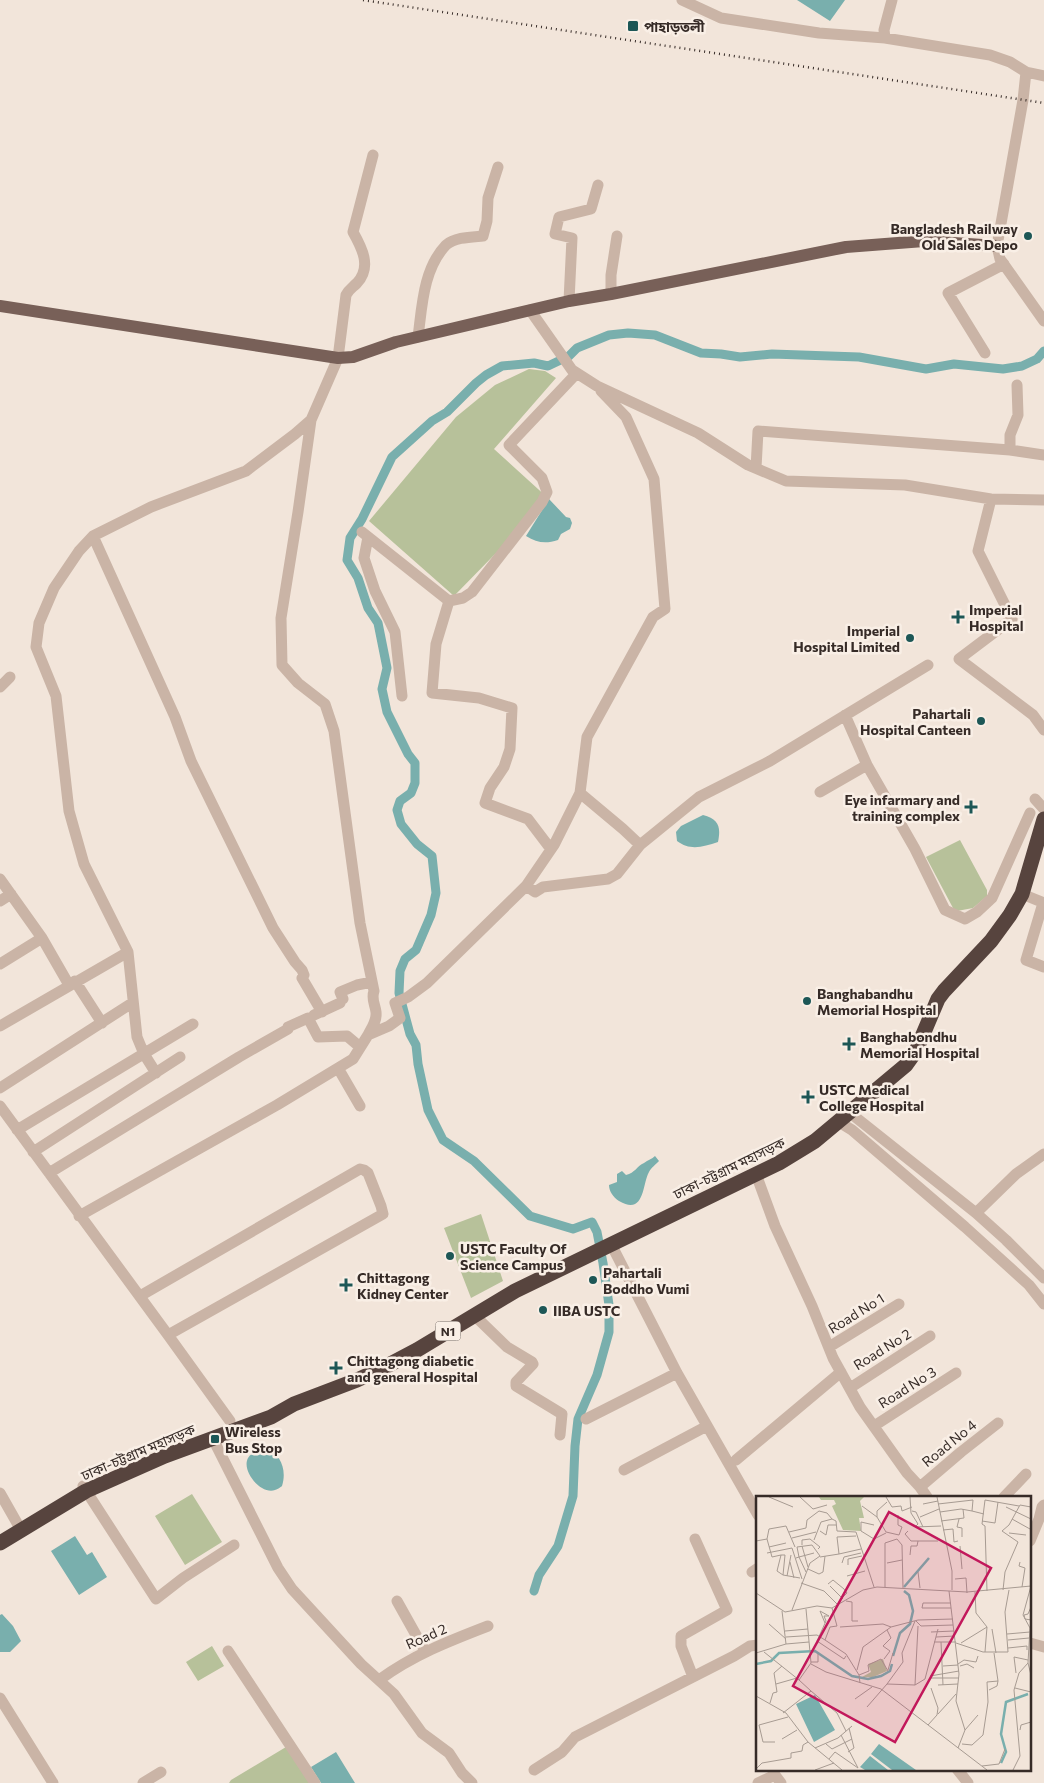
<svg xmlns="http://www.w3.org/2000/svg" width="1044" height="1783" font-family="Commissioner,'Noto Sans Bengali',sans-serif">
<style>
.green{fill:#b7c19a}
.water{fill:#79afad}
.lines{fill:none;stroke-linecap:round;stroke-linejoin:round}
.canal{stroke:#79afad;stroke-width:9}
.minor{stroke:#cab4a6;stroke-width:11}
.major{stroke:#786058;stroke-width:12}
.highway{stroke:#57443e;stroke-width:15}
.rail{stroke:#362b27;stroke-width:2.5;stroke-dasharray:1 4;stroke-linecap:butt}
.poi-dot{fill:#1d5756;stroke:#f9efe6;stroke-width:2}
.labels{text-anchor:middle;dominant-baseline:central;stroke-width:5;stroke-linejoin:round;paint-order:stroke}
.shield{fill:#f9efe6;stroke:#706660;stroke-width:1}
.shield-label{font-size:12px;font-weight:bold;fill:#362b27}
.poi-label{font-size:14px;font-weight:bold;fill:#362b27;stroke:#f9efe6;text-anchor:start}
.street-label{font-size:14px;fill:#362b27;stroke:#f9efe6}
.inset-river{fill:none;stroke:#79afad;stroke-width:2.5}
.inset-road{fill:none;stroke:#a79b92;stroke-width:1}
.view{fill:#c2185b;fill-opacity:0.15;stroke:#c2185b;stroke-width:2.5}
.inset-edge{fill:none;stroke:#362b27;stroke-width:2.5}
</style>
<rect width="100%" height="100%" fill="#f2e5da"/>
<path class="green" d="M529 369 545 371 556 378 494 449 549 499 454 596 369 521 456 417 495 385Z
M960 840 987 890V896L973 908 957 911 953 908 926 857Z
M481 1214 503 1281 471 1298 444 1228Z
M192 1494 222 1542 185 1565 155 1516Z
M212 1646 224 1666 198 1681 186 1662Z
M286 1747 310 1783H229L231 1780Z"/>
<path class="water" d="M797 0H845L830 21Z
M549 499 566 517 570 518 572 523 570 529 561 534 558 540C546 544 537 543 526 536Z
M703 815C719 819 721 827 718 842 703 847 690 851 677 841L676 832 681 826Z
M655 1156 659 1161C656 1164 651 1168 649 1172 642 1184 645 1216 619 1201 613 1197 609 1191 609 1185L617 1182V1174L622 1171 626 1175C635 1173 637 1166 644 1163 648 1160 652 1159 655 1156Z
M266 1448C281 1454 287 1470 282 1486 281 1487 276 1490 275 1490 261 1495 241 1471 248 1458 252 1452 260 1450 266 1448Z
M75 1536 87 1555 92 1552 107 1577 79 1595 51 1551Z
M2 1614 13 1626 21 1641 10 1652H0V1615Z
M336 1752 355 1783H321L311 1767Z"/>
<g class="lines">
<path class="canal" d="M534 1591 539 1575 558 1546 573 1496 575 1446 578 1419 597 1375 609 1332V1305L603 1263 597 1232 592 1222 573 1229 530 1216 474 1161 443 1140 428 1110 418 1064 416 1045 410 1034 399 993 400 971 405 959 416 950 431 915 436 893 432 856 417 844 401 824 397 810 400 801 411 793 415 783V763L408 754 387 712 382 689 387 668 378 623 368 608 358 578 347 560 350 538 362 519 392 457 432 421 447 412 476 383 486 375 502 366 534 363 548 366 569 356 577 348 609 335 628 333 655 335 701 353 721 354 740 357 772 354 859 357 926 369 954 364 1003 369 1022 366 1037 359 1044 351"/>
<path class="minor" d="M682 0 721 18 819 33 885 38
M892 0 884 30 885 38 990 55 1010 62 1026 72 1023 100 997 246 1000 259 1044 321
M1026 72 1044 76
M611 294V275L617 236
M569 301 572 238 555 234 559 217 591 209 598 185
M530 310 572 370 597 386 698 433 748 465 786 481 905 485 991 499 1044 500
M418 337C422 307 423 269 446 245 455 237 472 237 483 236L487 221 488 198 498 167
M985 353 948 293 1004 264
M311 420 298 512 281 618 282 665 298 683 325 704 334 731 360 923 374 991C371 999 375 1004 376 1012 377 1021 372 1027 368 1035
M1010 450V435L1018 415 1017 385
M756 468 758 431 1010 450 1044 455
M991 499 978 551 1012 619 959 659 1033 715 1044 730
M362 532 449 601 463 598 472 592 542 502 547 492 542 478 509 445 577 373
M93 536 175 717 191 761 273 928 295 962 302 970 304 975 302 978 322 1012
M368 537 364 558 375 591 395 632 402 696
M449 601 436 644 432 693 479 698 512 708 510 749 504 767 490 788 485 803 528 819 550 848
M0 687 10 677
M845 715 867 765
M820 792 867 765 915 849 945 910 965 919 977 912 992 898 1030 813
M580 793 623 829 640 845
M1035 799 1044 809
M0 879 42 938 69 985
M526 886 554 845 580 793 587 737 653 617 665 609 654 479 626 417 601 391
M1022 894 1044 903
M0 901 11 894
M1043 903 1026 960 1044 967
M0 964 42 938
M75 981 102 1023
M343 999 340 992 357 985 372 982
M314 1015 340 1003
M0 1026 128 952
M338 1068 360 1106
M156 1073 144 1054 137 1037 128 952 84 864 69 811 56 696 36 647 39 623 54 588 79 551 93 536 151 507 246 471 295 434 311 420 338 358 346 295C349 289 352 288 357 283 372 267 362 248 353 232L373 155
M0 1088 132 1003
M0 1106 168 1335 230 1421
M849 1112 976 1213 1006 1240 1044 1278
M839 1122 852 1130 965 1227 1029 1285 1044 1304
M17 1130 193 1024
M33 1152 180 1057
M49 1173 239 1057 288 1029V1027L308 1018 318 1037 347 1036 360 1047
M756 1174 775 1226 812 1306 833 1358 860 1407 907 1473 920 1487 927 1497
M976 1213 1016 1174 1044 1154
M79 1216 277 1105 353 1059 368 1035 389 1026 400 1018 395 1003 408 997 427 983 526 886 535 892 543 887 608 879 617 874 640 845 699 797 770 761 928 665
M611 1244 677 1373 758 1515
M140 1296 360 1169 364 1170 368 1173 381 1206 383 1214 168 1335
M474 1315 507 1347 532 1362 533 1364 516 1382V1386L562 1414 560 1435
M829 1347 899 1304
M850 1388 930 1336
M586 1419 677 1373
M874 1426 956 1373
M213 1439 278 1568 292 1589 361 1664 394 1694 422 1733 449 1753 462 1773 472 1783
M736 1460 841 1372
M624 1470 707 1426
M83 1486 156 1599 183 1578 234 1545
M920 1487 961 1452 998 1423
M0 1493 21 1530
M1004 1497 1026 1474
M1030 1541 1039 1519 1042 1507 1044 1505
M752 1572 758 1568
M397 1601 425 1651
M1030 1643 1044 1647
M228 1651 315 1783
M693 1677 681 1646V1636L727 1610 695 1539
M379 1680C413 1655 449 1641 488 1626
M0 1698 53 1783
M957 1769 968 1783
M534 1770 562 1752 575 1737 734 1656 750 1646 758 1645
M143 1783 161 1772
M758 1783 775 1775 781 1783"/>
<path class="major" d="M0 306 338 358 353 357 396 342 569 301 611 294 846 247 924 241 997 246"/>
<path class="highway" d="M0 1543 86 1491 113 1479 165 1456 271 1417 294 1404 357 1380 383 1368 417 1350 515 1291 779 1163 815 1141 906 1065 916 1051 938 999 944 991 991 941 1010 915 1022 894 1044 819"/>
<path class="rail" d="M363 0 1044 103"/>
</g>
<g class="poi-dot">
<rect x="627" y="20" width="12" height="12" rx="2.5"/>
<circle cx="1028" cy="236" r="5"/>
<path d="M955.5 609.5h5v5h5v5h-5v5h-5v-5h-5v-5h5z"/>
<circle cx="910" cy="638" r="5"/>
<circle cx="981" cy="721" r="5"/>
<path d="M968.5 799.5h5v5h5v5h-5v5h-5v-5h-5v-5h5z"/>
<circle cx="807" cy="1001" r="5"/>
<path d="M846.5 1036.5h5v5h5v5h-5v5h-5v-5h-5v-5h5z"/>
<path d="M805.5 1089.5h5v5h5v5h-5v5h-5v-5h-5v-5h5z"/>
<circle cx="450" cy="1256" r="5"/>
<circle cx="593" cy="1280" r="5"/>
<path d="M343.5 1277.5h5v5h5v5h-5v5h-5v-5h-5v-5h5z"/>
<circle cx="543" cy="1310" r="5"/>
<path d="M333.5 1360.5h5v5h5v5h-5v5h-5v-5h-5v-5h5z"/>
<rect x="210" y="1434" width="10" height="10" rx="2.5"/>
</g>
<g class="labels">
<rect class="shield" x="435.5" y="1321.5" width="25" height="19" rx="4"/>
<g class="shield-label">
<text x="448" y="1331">N1</text>
</g>
<g class="poi-label">
<text x="644" y="26">পাহাড়তলী</text>
<text x="1018" y="228" text-anchor="end">Bangladesh Railway<tspan x="1018" dy="16">Old Sales Depo</tspan></text>
<text x="969" y="609">Imperial<tspan x="969" dy="16">Hospital</tspan></text>
<text x="900" y="630" text-anchor="end">Imperial<tspan x="900" dy="16">Hospital Limited</tspan></text>
<text x="971" y="713" text-anchor="end">Pahartali<tspan x="971" dy="16">Hospital Canteen</tspan></text>
<text x="960" y="799" text-anchor="end">Eye infarmary and<tspan x="960" dy="16">training complex</tspan></text>
<text x="817" y="993">Banghabandhu<tspan x="817" dy="16">Memorial Hospital</tspan></text>
<text x="860" y="1036">Banghabondhu<tspan x="860" dy="16">Memorial Hospital</tspan></text>
<text x="819" y="1089">USTC Medical<tspan x="819" dy="16">College Hospital</tspan></text>
<text x="460" y="1248">USTC Faculty Of<tspan x="460" dy="16">Science Campus</tspan></text>
<text x="603" y="1272">Pahartali<tspan x="603" dy="16">Boddho Vumi</tspan></text>
<text x="357" y="1277">Chittagong<tspan x="357" dy="16">Kidney Center</tspan></text>
<text x="553" y="1310">IIBA USTC</text>
<text x="347" y="1360">Chittagong diabetic<tspan x="347" dy="16">and general Hospital</tspan></text>
<text x="225" y="1431">Wireless<tspan x="225" dy="16">Bus Stop</tspan></text>
</g>
<g class="street-label">
<text transform="translate(729 1168) rotate(-26)">ঢাকা-চট্টগ্রাম মহাসড়ক</text>
<text transform="translate(856 1313) rotate(-32)">Road No 1</text>
<text transform="translate(882 1349) rotate(-32)">Road No 2</text>
<text transform="translate(907 1387) rotate(-32)">Road No 3</text>
<text transform="translate(949 1443) rotate(-39)">Road No 4</text>
<text transform="translate(138 1452) rotate(-23)">ঢাকা-চট্টগ্রাম মহাসড়ক</text>
<text transform="translate(426 1636) rotate(-24)">Road 2</text>
</g>
</g>
<g transform="translate(756 1496)">
<rect width="275" height="275" fill="#f2e5da"/>
<path d="M63 1H108L104 5 108 22H103L105 35 87 34 76 10 80 8 78 4H65ZM127 163 131 175 117 181H106L115 176 112 168Z" fill="#b7c19a"/>
<path d="M59 199 79 234 58 246 40 208ZM123 248 160 274H136L115 258ZM114 260 132 274H109L104 271Z" fill="#79afad"/>
<path class="inset-river" d="M148 91 173 62M137 160 144 137 154 128 157 115 153 99 148 95M0 168 15 165 23 157 59 155 96 180 112 183 125 180 134 175 136 168M245 267 250 256 245 238 250 206 272 198"/>
<path class="inset-road" d="M13 1 37 11M44 1 57 13 71 9M130 1 136 11 145 10 146 15 156 11M154 1 155 17 162 28 159 31 185 30M181 1 196 75V94M167 8 182 5M182 8 217 4 216 15 228 18M106 10 121 21V15L131 6M250 11 275 23M156 15 160 16 167 31M184 16 205 13 216 15M121 21 130 36 143 39 146 31 142 29V19M164 21 183 13M203 23 201 31 206 32V41M256 23 274 33M185 25 208 22 207 13M226 25 239 27 242 6M118 29 105 26V35L118 43 130 37M187 34 197 33 198 46 202 45M64 35 70 39 72 29H80M152 35 149 38 155 45H182M33 36 50 32 51 24 63 15 71 17 76 23M253 37 270 39M36 42 60 36M11 43 13 33 30 30 39 51M58 44 65 26 76 23 80 25 81 35 100 36 118 91M0 45 11 43 16 61 25 59M129 47 141 43 146 49 147 92M46 49V44L54 43 64 51 62 53M46 50 52 71M204 50 206 73M13 51 30 47M11 57 36 52 46 83M83 58 105 53M29 59H25L21 75 27 79 44 82M154 59 155 50H161L162 45M64 61 83 58 81 41 100 40M40 62 43 61 50 76M34 66 38 82M264 66 263 70 269 72 266 91M86 67 88 61 105 57M131 67 146 64M92 69V63L106 60M52 73 63 78 67 76 69 60M162 76 164 92M27 79 29 59M31 80 35 59M91 80 109 75M199 83 210 82 211 97M45 87 68 95 82 109M72 88 77 84 88 93 91 97 86 102M74 90 87 103M275 90 267 119 274 132 272 167 275 179M129 91V47M247 94 249 76 262 46 246 35 253 29 264 9 275 11M193 95 203 178 200 205 209 234 202 252M231 95 229 30 226 28 229 4 263 10M219 96 220 117 231 131M0 97 29 116 61 110 76 112 107 94 121 91 211 96 275 90M90 105 96 106V125H102M195 107H167L166 112H195M275 111 272 118 268 119 269 123 275 124V128M36 114 54 67 64 60 56 49 41 51 43 61 58 57M160 125 165 130 197 129M69 127 64 115 73 120H68L70 125 61 145 88 163 90 160M13 128 30 143M84 131 127 128 135 131 162 124 197 123M236 133 240 157M29 135 52 133M175 136 198 135M251 138 274 136M30 141 61 139 69 144 90 158 103 179 104 187M180 141 199 140M69 144 74 131 81 130 76 112M252 144 273 142M178 146H200M185 146 187 189M200 147 227 156H252L249 116 253 94M205 147 231 131 229 156M30 148 53 146M252 152 271 150V154M8 156 43 184M0 157 30 148 26 115M238 157 242 185M128 163 134 155 127 150 135 142 131 134M55 166H62V158M55 168 70 176 125 193 231 274M202 168 208 164 220 166 222 160M187 170 202 169M204 170 211 168 218 172M101 174 107 151 135 131M132 174 137 157M260 177 258 161 272 164M103 179 113 175 112 169 125 163 132 175M174 180 203 175M175 182H203M20 188 41 182M131 188 147 166 146 157 159 125M159 189 162 130M182 189 202 188M259 192 275 196M55 195 81 217 90 235M0 200 30 217 52 246 86 274M99 203 116 191M14 207 17 197 21 196 18 177 26 170M111 211 131 188 159 189 169 183 182 133M27 217 55 195 43 184 55 167 50 113M182 218 200 198M172 229 181 219 182 212 175 192M209 234 222 219M264 234 265 229 275 226M85 239 102 272M26 243 41 234M19 246H7L3 229 32 221M70 248 76 253 96 243M206 248 216 249 227 239 232 206 231 186 242 185 241 190 233 194M59 252 82 242 96 230M92 256 98 252 93 232M73 263 79 256 102 272M226 270 243 268 249 253M0 273 6 267 35 262V257L46 255 47 249 52 246M59 274 78 267M257 274 264 260 258 194 263 177 272 167"/>
<path class="view" d="M133 16 235 72 139 246 37 190Z"/>
<rect width="275" height="275" class="inset-edge"/>
</g>
</svg>
